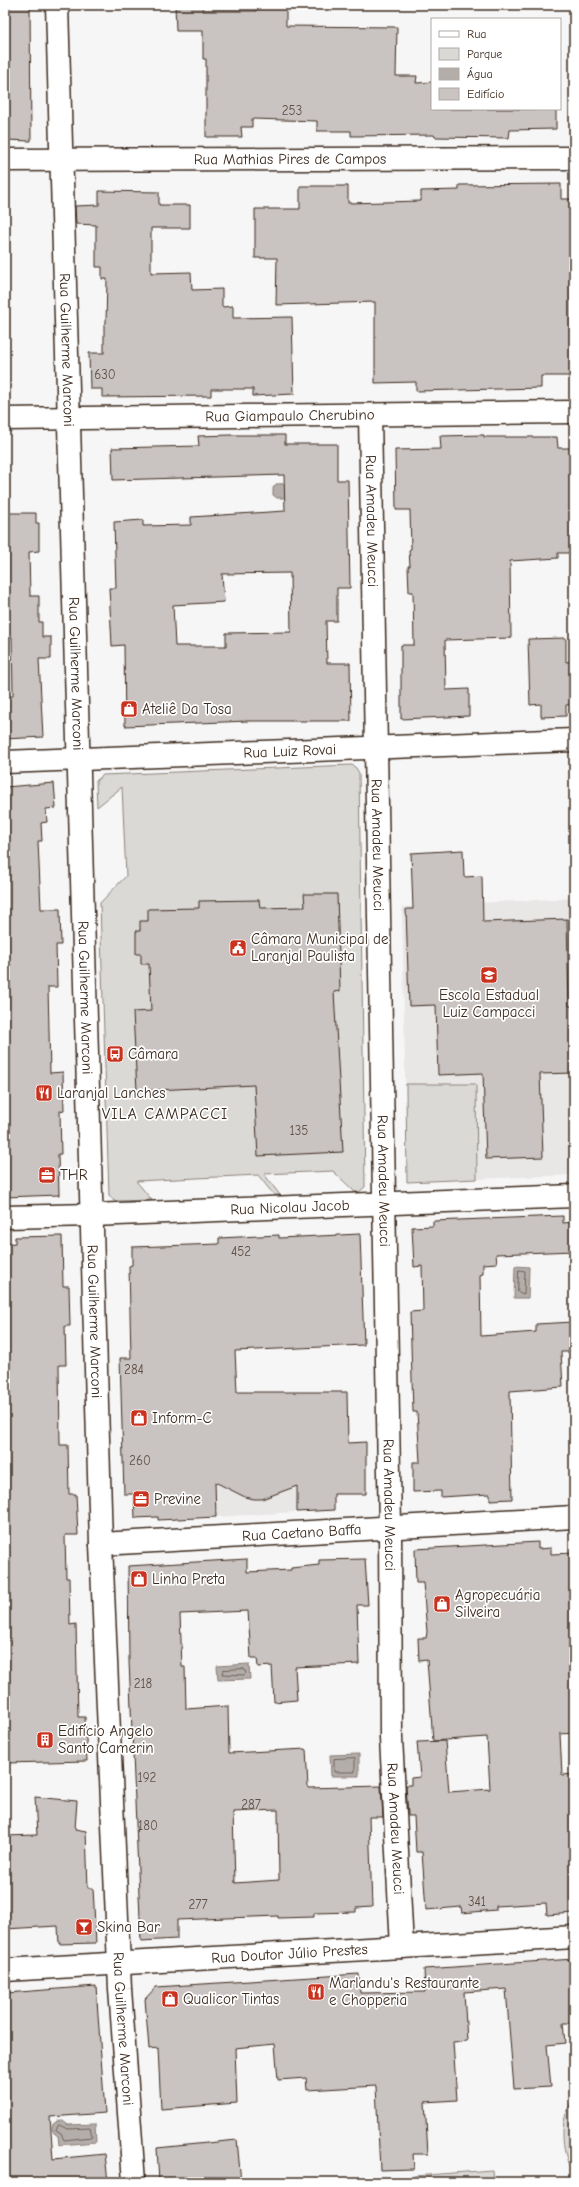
<svg xmlns="http://www.w3.org/2000/svg" width="579" height="2187" font-family="'Comic Neue',sans-serif">
<style>
.built{fill:#e9e7e6}
.green{fill:#dbd9d6;stroke:#8b827a}
.water{fill:#b4aeaa;stroke:#847972}
.lines{fill:none;stroke-linecap:round;stroke-linejoin:round}
.shore{stroke:#6b5f56;stroke-width:1}
.building{fill:#c9c3c1;stroke:#3b2a1e;fill-rule:evenodd}
.minor-casing{stroke:#3b2a1e;stroke-width:25}
.tertiary-casing{stroke:#3b2a1e;stroke-width:25}
.secondary-casing{stroke:#3b2a1e;stroke-width:25}
.minor{stroke:#fff;stroke-width:22}
.tertiary{stroke:#fff;stroke-width:22}
.secondary{stroke:#fff;stroke-width:22}
.labels{text-anchor:middle;dominant-baseline:central;stroke-width:3.5;stroke-linejoin:round;paint-order:stroke}
.number-label{font-size:13px;fill:#5e5047}
.street-label{font-size:15px;fill:#3b2a1e;stroke:#fff}
.poi-label{font-size:15px;fill:#3b2a1e;stroke:#fff;text-anchor:start}
.neighbourhood-label{font-size:16px;letter-spacing:1px;fill:#3b2a1e;stroke:#fff}
</style>
<rect width="100%" height="100%" fill="#f7f6f6"/>
<filter id="ink" filterUnits="userSpaceOnUse"><feTurbulence type="fractalNoise" baseFrequency=".025" numOctaves="2"/><feDisplacementMap in="SourceGraphic" scale="8" xChannelSelector="R" yChannelSelector="G"/><feConvolveMatrix kernelMatrix="1 2 1 2 8 2 1 2 1" color-interpolation-filters="sRGB"/></filter>
<g filter="url(#ink)">
<path class="built" d="M574 898V1175L407 1182 402 907Z
M295 1431 297 1512 216 1517 214 1435Z"/>
<path class="green" d="M352 765 356 768 359 773 365 1187 359 1192H355L333 1171 264 1174 280 1195H274L258 1175 136 1181 152 1200 114 1201 109 1195 100 903 126 876 122 787 97 807 96 781 103 775Z
M406 1084H476L477 1179 407 1182Z
M574 2099V2179C563 2154 556 2122 574 2099Z
M492 2170 493 2182H414V2176Z"/>
<path class="water" d="M304 483V498H277L273 495V488L276 484Z
M515 1266 529 1267 528 1298H514Z
M249 1664 250 1679 218 1680 217 1666Z
M359 1754V1776H331L330 1755Z
M58 2121H63L68 2125 95 2124 96 2142 59 2145 58 2136 54 2133 52 2129 53 2124Z"/>
<g class="lines">
<path class="shore" d="M519 1270 525 1271 524 1294 518 1292Z
M244 1669 246 1673 244 1675 222 1674 223 1670Z
M355 1758V1772H334V1759Z
M59 2125 68 2129 90 2128 92 2137 64 2140 61 2133 56 2130Z"/>
</g>
<path class="building" d="M5 5H30L31 141 5 140Z
M175 5H202L203 11H256V5H286V26L397 27 396 76H417L416 83 432 82V109H556V129L510 130 509 138 435 137 434 135 351 136V131H317V121L252 119V127H241L242 137H206V59H203V31H176Z
M561 184V199H574V376H541V388L416 391V382L375 383V302L276 305 277 258H255V209H300V186H348V203L421 201V191L459 190V185Z
M99 191 159 192V205H190V228H151V273L191 272 192 290 222 289V307L233 306V318L292 317 294 394 253 396V389H211V396L102 397V389H90L89 353H104V324L106 323 107 279H102V267H96V225L76 224 75 206 99 205Z
M231 435H285V444H337V480H348L350 588H337V621H326L327 663H350L351 721H248L125 726 124 645 112 646 109 588H116L114 522 143 520V526L191 525V517L285 511 284 475 113 480 112 448 199 446 198 436ZM290 573 291 632 226 633V646H175L173 605 224 602 222 574Z
M484 435V437H557L558 448H574V553H558V558L510 561 511 638 445 640 446 690 469 689V716L401 719V645H414L413 592H409L408 566H410L409 550 411 549 410 510H396L395 450 441 449 440 436Z
M9 513H36V523H39V551L29 552 30 596H39V622H42V637H51V659H39L43 737 5 739V697L13 696 12 637H5V524L9 523Z
M566 638V662L574 661V704L566 705V716L541 717V704L530 705 528 639Z
M54 783 56 808 46 809 47 822 41 823 42 841H38L41 909H60L61 945H56L57 987H48L50 1073 63 1072 64 1110 60 1111 61 1154H58L59 1195 5 1197V787Z
M463 850 464 877 482 876 483 922 567 919 569 1006H574V1073L540 1074 543 1157 486 1159 483 1073 438 1075 436 1005 409 1006 406 909H413L411 853Z
M304 894H337L340 991 334 992 343 1152 258 1156 254 1085 137 1091 133 1012 151 1011 149 964H141V954H136V931H140V921H148V909L199 908V901L259 900 260 908 305 907Z
M563 1216V1223L574 1222V1251L496 1254 497 1263 483 1264V1274L480 1275 481 1336 536 1332V1324L574 1322V1352H561L563 1387 510 1391 512 1499 490 1500V1494L441 1497V1491L413 1492V1462H420L417 1412H413L410 1312 423 1311 422 1266 414 1267 412 1227 433 1226V1221Z
M360 1234 364 1345 235 1351 237 1392H347L348 1443 366 1442V1494H334V1510L297 1512V1486L262 1499H254L245 1497 215 1482 216 1517 158 1520V1517L135 1518 134 1494H124L120 1358H131L129 1266 132 1265V1247L219 1244V1238L279 1235V1238Z
M62 1236 63 1286H69L70 1326H65L66 1365H59L60 1445H68L69 1494H76L78 1535H65L66 1578H69L70 1625 76 1624 78 1717H85L87 1761 5 1763V1244L15 1243V1237Z
M538 1542V1549L551 1548V1554L574 1553V1733L560 1734 562 1775 574 1774V1913L547 1915 546 1903 496 1906V1910L462 1913 461 1907 426 1910 422 1852H416L414 1816H408L406 1785H411V1778L420 1777 417 1742 445 1741 449 1792 490 1789 487 1737 433 1741 427 1660 419 1661 418 1638H426L427 1632 423 1583H416L415 1549Z
M247 1559V1572L291 1570V1568L319 1565V1560L365 1559 368 1605H357L359 1664 295 1667 297 1700 274 1702 272 1666 258 1667 257 1658H251L248 1611 180 1614 182 1667H185L186 1709 228 1706 229 1753 306 1749 308 1788 381 1786 383 1817H369L372 1907 356 1908V1912L314 1913V1917L278 1918V1916L177 1920V1939L141 1941 129 1661 128 1566ZM278 1810 279 1880 235 1883 233 1812Z
M35 1797 77 1801 75 1829 86 1831 88 1888H93L96 1943 59 1944 58 1926 5 1929V1836L37 1835Z
M574 1959V2023H563L565 2043 547 2045 551 2087 514 2089 506 1989 464 1992 467 2041 453 2042 457 2100 425 2102 428 2154H413L414 2169 380 2170 376 2086 307 2090 306 2078 278 2080 275 2044 235 2048 237 2103 161 2109 158 2048 149 2049 145 1999 156 1987 359 1974 360 1993 425 1992 424 1969Z
M96 1986 105 2113 50 2117 53 2159 105 2154 108 2182H5V2001H7V1993Z
M237 2140 241 2182H159L157 2148Z"/>
<g class="lines">
<defs>
<g id="minor">
<path id="s1" d="M5 160 574 158"/>
<path id="s2" d="M370 415 390 1528 391 1738 402 1947"/>
<path id="s3" d="M5 419 574 412"/>
<path id="s4" d="M5 762 574 740"/>
<path id="s5" d="M93 1215 574 1196"/>
<path id="s6" d="M101 1544 574 1517"/>
</g>
<g id="tertiary">
<path d="M5 1217 93 1215"/>
<path id="s7" d="M5 1970 574 1937"/>
</g>
<g id="secondary">
<path id="s8" d="M57 5 101 1544 120 1989 134 2182"/>
</g>
</defs>
<use href="#minor" class="minor-casing"/>
<use href="#tertiary" class="tertiary-casing"/>
<use href="#secondary" class="secondary-casing"/>
<use href="#minor" class="minor"/>
<use href="#tertiary" class="tertiary"/>
<use href="#secondary" class="secondary"/>
</g>
</g>
<defs>
<symbol id="shop-square" viewBox="-11 -11 22 22"><rect x="-9" y="-9" width="18" height="18" rx="4" fill="#c8321e" stroke="#fff"/><path d="M-5-2.5h2.3a2.7 3.5 0 0 1 5.4 0H5L5.5 6h-11ZM-1.5-2.5h3a1.5 2.3 0 0 0-3 0Z" fill="#fff"/></symbol>
<symbol id="civic-square" viewBox="-11 -11 22 22"><rect x="-9" y="-9" width="18" height="18" rx="4" fill="#c8321e" stroke="#fff"/><path d="M-.6-6.5H3V-4.5H.6V-3L4-1V1h2V6H-6V1h2V-1L-.6-3ZM-1.2 2.5V6h2.4V2.5Z" fill="#fff"/></symbol>
<symbol id="school-square" viewBox="-11 -11 22 22"><rect x="-9" y="-9" width="18" height="18" rx="4" fill="#c8321e" stroke="#fff"/><path d="M0-5L7-2L0 1L-7-2ZM-4 1L0 2.5L4 1V4Q0 6-4 4Z" fill="#fff"/></symbol>
<symbol id="bus-square" viewBox="-11 -11 22 22"><rect x="-9" y="-9" width="18" height="18" rx="4" fill="#c8321e" stroke="#fff"/><path d="M-5-6H5V4H4V6H2V4H-2V6H-4V4H-5ZM-3.5-4V0h7V-4ZM-3.5 1.2v1.5H-2V1.2ZM2 1.2v1.5H3.5V1.2Z" fill="#fff"/></symbol>
<symbol id="restaurant-square" viewBox="-11 -11 22 22"><rect x="-9" y="-9" width="18" height="18" rx="4" fill="#c8321e" stroke="#fff"/><path d="M-5-6h1v4h1v-4h1v4h1v-4h1v5L-1.5 .5V6h-2V.5L-5-1ZM5-6V6H3V1.5H1.5Q1.5-4 5-6Z" fill="#fff"/></symbol>
<symbol id="office-square" viewBox="-11 -11 22 22"><rect x="-9" y="-9" width="18" height="18" rx="4" fill="#c8321e" stroke="#fff"/><path d="M-6-3h4V-5.5h4V-3h4V5H-6ZM-1-4.5V-3h2v-1.5ZM-6 0V1H6V0Z" fill="#fff"/></symbol>
<symbol id="building-square" viewBox="-11 -11 22 22"><rect x="-9" y="-9" width="18" height="18" rx="4" fill="#c8321e" stroke="#fff"/><path d="M-4-6H4V6H1V3H-1V6H-4ZM-2.5-4.3h1.7v1.8h-1.7ZM.8-4.3h1.7v1.8H.8ZM-2.5-1h1.7V.8h-1.7ZM.8-1h1.7V.8H.8Z" fill="#fff"/></symbol>
<symbol id="bar-square" viewBox="-11 -11 22 22"><rect x="-9" y="-9" width="18" height="18" rx="4" fill="#c8321e" stroke="#fff"/><path d="M-6-5H6L.8 .8V4.5H3.5V6h-7V4.5H-.8V.8Z" fill="#fff"/></symbol>
</defs>
<g fill-rule="evenodd">
<use href="#shop-square" x="119" y="699" width="20" height="20"/>
<use href="#civic-square" x="228" y="938" width="20" height="20"/>
<use href="#school-square" x="479" y="965" width="20" height="20"/>
<use href="#bus-square" x="105" y="1044" width="20" height="20"/>
<use href="#restaurant-square" x="34" y="1083" width="20" height="20"/>
<use href="#office-square" x="37" y="1165" width="20" height="20"/>
<use href="#shop-square" x="129" y="1408" width="20" height="20"/>
<use href="#office-square" x="131" y="1489" width="20" height="20"/>
<use href="#shop-square" x="129" y="1569" width="20" height="20"/>
<use href="#shop-square" x="432" y="1594" width="20" height="20"/>
<use href="#building-square" x="35" y="1730" width="20" height="20"/>
<use href="#bar-square" x="74" y="1917" width="20" height="20"/>
<use href="#restaurant-square" x="306" y="1982" width="20" height="20"/>
<use href="#shop-square" x="160" y="1989" width="20" height="20"/>
</g>
<g class="labels">
<g class="number-label">
<text x="292" y="110">253</text>
<text x="105" y="374">630</text>
<text x="299" y="1130">135</text>
<text x="241" y="1251">452</text>
<text x="134" y="1369">284</text>
<text x="140" y="1460">260</text>
<text x="143" y="1683">218</text>
<text x="147" y="1777">192</text>
<text x="251" y="1804">287</text>
<text x="148" y="1825">180</text>
<text x="477" y="1901">341</text>
<text x="198" y="1904">277</text>
</g>
<g class="street-label">
<text stroke="none"><textPath href="#s1" startOffset="285">Rua Mathias Pires de Campos</textPath></text>
<text stroke="none"><textPath href="#s8" startOffset="345">Rua Guilherme Marconi</textPath></text>
<text stroke="none"><textPath href="#s3" startOffset="285">Rua Giampaulo Cherubino</textPath></text>
<text stroke="none"><textPath href="#s2" startOffset="106">Rua Amadeu Meucci</textPath></text>
<text stroke="none"><textPath href="#s8" startOffset="669">Rua Guilherme Marconi</textPath></text>
<text stroke="none"><textPath href="#s4" startOffset="285">Rua Luiz Rovai</textPath></text>
<text stroke="none"><textPath href="#s2" startOffset="430">Rua Amadeu Meucci</textPath></text>
<text stroke="none"><textPath href="#s8" startOffset="993">Rua Guilherme Marconi</textPath></text>
<text stroke="none"><textPath href="#s2" startOffset="766">Rua Amadeu Meucci</textPath></text>
<text stroke="none"><textPath href="#s5" startOffset="197">Rua Nicolau Jacob</textPath></text>
<text stroke="none"><textPath href="#s8" startOffset="1317">Rua Guilherme Marconi</textPath></text>
<text stroke="none"><textPath href="#s2" startOffset="1090">Rua Amadeu Meucci</textPath></text>
<text stroke="none"><textPath href="#s6" startOffset="201">Rua Caetano Baffa</textPath></text>
<text stroke="none"><textPath href="#s2" startOffset="1414">Rua Amadeu Meucci</textPath></text>
<text stroke="none"><textPath href="#s7" startOffset="285">Rua Doutor Júlio Prestes</textPath></text>
<text stroke="none"><textPath href="#s8" startOffset="2025">Rua Guilherme Marconi</textPath></text>
</g>
<g class="poi-label">
<text x="142" y="709">Ateliê Da Tosa</text>
<text x="251" y="939">Câmara Municipal de<tspan x="251" dy="17">Laranjal Paulista</tspan></text>
<text x="489" y="995" text-anchor="middle">Escola Estadual<tspan x="489" dy="17">Luiz Campacci</tspan></text>
<text x="128" y="1054">Câmara</text>
<text x="57" y="1093">Laranjal Lanches</text>
<text x="60" y="1175">THR</text>
<text x="152" y="1418">Inform-C</text>
<text x="154" y="1499">Previne</text>
<text x="152" y="1579">Linha Preta</text>
<text x="455" y="1595">Agropecuária<tspan x="455" dy="17">Silveira</tspan></text>
<text x="58" y="1731">Edifício Angelo<tspan x="58" dy="17">Santo Camerin</tspan></text>
<text x="97" y="1927">Skina Bar</text>
<text x="329" y="1983">Marlandu's Restaurante<tspan x="329" dy="17">e Chopperia</tspan></text>
<text x="183" y="1999">Qualicor Tintas</text>
</g>
<g class="neighbourhood-label">
<text x="165" y="1114">VILA CAMPACCI</text>
</g>
</g>
<rect width="579" height="2187" fill="none" stroke="#fff" stroke-width="20"/>
<rect x="10" y="10" width="559" height="2167" fill="none" stroke="#3b2a1e" stroke-width="1.5" filter="url(#ink)"/>
<rect x="431" y="18" width="130" height="92" fill="#ffffff" stroke="#b1aaa5"/>
<rect x="439" y="31" width="20" height="6" fill="#ffffff" stroke="#b1aaa5"/>
<text x="467" y="38" font-size="12" fill="#3b2a1e">Rua</text>
<rect x="439" y="48" width="20" height="12" fill="#dbd9d6" stroke="#b1aaa5"/>
<text x="467" y="58" font-size="12" fill="#3b2a1e">Parque</text>
<rect x="439" y="68" width="20" height="12" fill="#b4aeaa" stroke="#b1aaa5"/>
<text x="467" y="78" font-size="12" fill="#3b2a1e">Água</text>
<rect x="439" y="88" width="20" height="12" fill="#c9c3c1" stroke="#b1aaa5"/>
<text x="467" y="98" font-size="12" fill="#3b2a1e">Edifício</text>
</svg>
